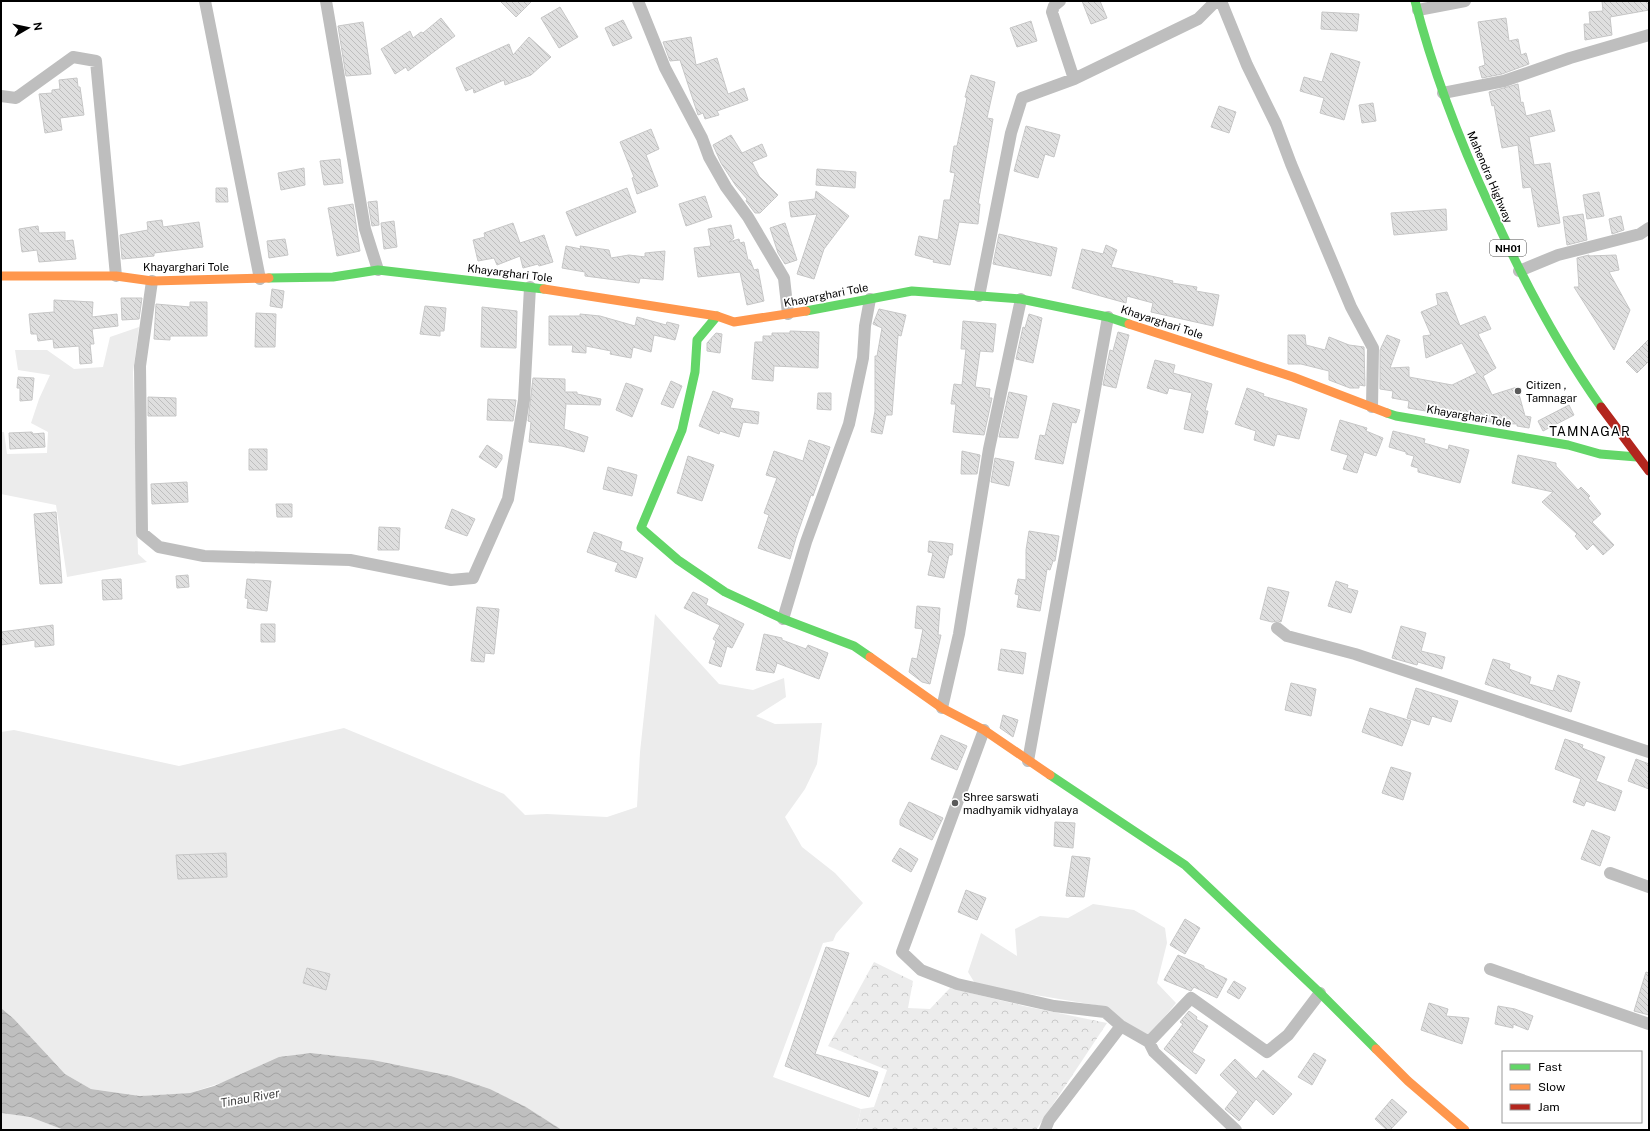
<svg xmlns="http://www.w3.org/2000/svg" width="1650" height="1131" font-family="'Public Sans',sans-serif">
<style>
.green{fill:#ececec}
.park{fill:url(#park-crowns)}
.water{fill:url(#water-waves)}
.building{fill:url(#building-back-hatch);stroke:#c7c7c7}
.lines{fill:none;stroke-linecap:round;stroke-linejoin:round}
.street{stroke:#bebebe;stroke-width:12}
.fast{stroke:#63d668;stroke-width:9}
.slow{stroke:#ff974d;stroke-width:9}
.jam{stroke:#b3261e;stroke-width:9}
.poi-dot{fill:#595959;stroke:#fff;stroke-width:1.5}
.labels{text-anchor:middle;dominant-baseline:central;stroke-width:3.5;stroke-linejoin:round;paint-order:stroke}
.shield{fill:#fff;stroke:#4c4c4c;stroke-width:1}
.shield-label{font-size:10px;font-weight:bold;fill:#000}
.street-label{font-size:11px;fill:#000;stroke:#fff}
.poi-label{font-size:11px;fill:#000;stroke:#fff;text-anchor:start}
.water-label{font-size:12px;font-style:italic;fill:#444;stroke:#fff}
.quarter-label{font-size:13px;letter-spacing:1px;fill:#000;stroke:#fff}
</style>
<defs>
<pattern id="park-crowns" width="20" height="18" patternUnits="userSpaceOnUse"><rect width="20" height="18" fill="#ececec"/><path d="M2 6a3 3 0 1 1 6 0M12 15a3 3 0 1 1 6 0" fill="none" stroke="#c9c9c9"/></pattern>
<pattern id="water-waves" width="16" height="10" patternUnits="userSpaceOnUse"><rect width="16" height="10" fill="#bfbfbf"/><path d="M0 5q4-4 8 0t8 0" fill="none" stroke="#a2a2a2"/></pattern>
<pattern id="building-back-hatch" width="6" height="6" patternUnits="userSpaceOnUse"><rect width="6" height="6" fill="#dfdfdf"/><path d="M-1 5l2 2M0 0l6 6M5-1l2 2" fill="none" stroke="#bebebe"/></pattern>
</defs>
<rect width="100%" height="100%" fill="#fff"/>
<path class="green" d="M139 327 133 372 138 554 147 562 67 577 56 505 1 494V432H4L7 454 47 453 48 432 31 423 39 399 50 375 18 370 15 350H47L74 369 103 367 110 337Z
M655 614 719 684 753 690 784 678 786 697 756 716 775 724 822 723 817 764 805 789 785 817 802 847 835 873 863 903 836 934 833 941 823 943 773 1077 861 1109 856 1130H562L526 1107 490 1089 451 1076 373 1060 311 1053 190 1093 140 1096 91 1089 65 1074 14 1019 1 1008V732L14 730 179 766 344 728 504 794 525 815 547 814 607 817 637 807 640 752Z
M1093 904 1134 910 1165 928 1167 943 1157 983 1176 1003 1149 1036 1130 1026 1107 1007 976 985 968 972 981 933 1017 956 1015 929 1040 916 1068 918Z
M1 1113 30 1117 64 1130H1Z"/>
<path class="park" d="M874 962 913 981 908 1008 930 1009 950 988 1024 1006 1107 1023 1036 1130H856L861 1109 874 1107 887 1070 828 1046Z"/>
<path class="water" d="M1 1008 14 1019 65 1074 91 1089 140 1096 190 1093 214 1086 279 1057 311 1053 373 1060 451 1076 490 1089 526 1107 562 1130H64L30 1117 1 1113Z"/>
<path class="building" d="M500 1H532L516 17Z
M1082 1H1100L1107 18 1091 24Z
M1602 1H1649V10L1610 17 1612 35 1585 40 1584 24H1590L1589 12 1603 11Z
M560 7 578 37 559 48 541 18Z
M1322 12 1359 14 1357 31 1321 29Z
M441 18 455 36 408 71 406 67 395 74 381 49 410 31 413 38 421 32 423 33Z
M1506 18 1509 41 1518 39 1521 55 1526 53 1529 64 1502 74 1482 78 1479 67 1485 65 1478 22Z
M623 20 632 38 613 46 605 28Z
M1031 21 1037 41 1017 47 1010 28Z
M363 22 371 74 346 76 338 26Z
M529 37 551 57 531 75 505 85 504 80 474 93 473 88 466 91 456 68 509 44 513 55Z
M691 37 696 65 717 58 728 94 744 88 748 100 717 111 719 115 705 119 703 113 698 115 680 60 670 61 663 42Z
M1331 53 1360 62 1344 120 1320 113 1324 98 1300 91 1304 77 1322 82Z
M971 75 995 82 987 118 993 119 978 204H980L978 224 959 222 950 265 933 262 934 260 915 255 919 236 938 240 944 200H950L955 173 950 172 954 146H957L967 98 965 97Z
M77 78 78 87H80L84 115 60 118 62 130 45 133 39 94 52 93V90L60 89 59 80Z
M1518 84 1521 103 1523 102 1526 116 1550 110 1555 131 1529 137 1534 165 1550 163 1560 223 1538 227 1531 187 1523 188 1518 145 1502 148 1494 105 1492 106 1489 92Z
M1373 103 1376 121 1362 123 1359 105Z
M1219 106 1236 112 1229 133 1211 127Z
M1026 126 1060 135 1054 157 1045 154 1038 178 1014 171Z
M651 129 659 149 646 155 658 186 637 194 632 178 634 177 620 142Z
M731 135 742 153 762 144 767 156 752 162 759 176 778 195 760 213H755L746 201 747 199 736 186 721 163 713 145Z
M340 159 343 183 324 185 320 161Z
M304 168 305 185 281 190 278 173Z
M817 169 856 172 855 188 816 185Z
M216 188H227L228 202H216Z
M627 188 636 212 576 236 566 212Z
M816 191 849 216 824 249 814 279 797 274 817 214 791 217 789 202 815 199Z
M1599 192 1604 216 1587 219 1583 195Z
M705 196 712 217 686 226 679 204Z
M377 201 379 225 372 226 368 202Z
M353 204 360 251 337 256 328 208Z
M1446 209 1447 230 1394 235 1391 213Z
M1583 214 1587 240 1567 245 1563 217Z
M1621 216 1624 230 1612 234 1609 219Z
M162 220 163 227 199 222 203 247 154 253V256L122 259 120 235 148 230 147 222Z
M394 221 397 247 384 249 381 223Z
M513 223 520 243 544 235 553 262 539 266 538 264 523 268 520 256 497 265 494 258 478 261 473 240 485 237 484 233Z
M785 223 797 260 785 264 778 253 770 228Z
M731 225 734 238 729 242 739 239 740 243 744 242 748 260H750L754 270 758 269 764 301 747 305 740 272 698 277 694 248 711 246 708 229Z
M38 226 39 233 65 232V241L73 240 76 259 39 262 37 250 22 252 19 229Z
M999 234 1057 248 1051 276 993 264Z
M285 239 288 255 269 258 267 241Z
M1106 245 1117 250 1111 267 1173 281 1172 283 1197 287 1196 291 1219 295 1213 326 1151 312 1153 303 1127 296 1126 303 1072 288 1082 249 1103 254Z
M566 246 581 249 580 246 609 250 611 258 629 255 645 257V253L665 251 663 280 640 278 639 283 585 276V272L562 268Z
M1589 255V256L1616 255 1619 270 1609 272 1630 310 1614 350 1574 287H1579L1577 258Z
M272 289 284 291 282 308 270 306Z
M1447 292 1460 326 1485 316 1491 329 1478 334 1496 368 1483 376 1492 395 1517 387 1525 416 1531 417 1529 428 1517 426V424L1497 423 1408 408 1409 401 1392 398 1393 391 1380 389V350L1387 335 1400 340 1390 368 1409 367V377L1452 385 1477 373 1462 343 1426 358 1423 336 1431 335 1421 312 1438 305 1436 294Z
M121 298H142L139 319 122 320Z
M54 300 93 302 92 317 117 314 118 326 92 329 94 344H90L92 363 80 364 79 346 54 348 53 339 38 341 37 334H31L29 314 54 312Z
M190 302H207V336H170V340L154 339 156 304 190 307Z
M425 306 446 308 444 331H440V336L420 334Z
M482 307 517 311 516 348 481 347Z
M879 309 906 315 901 336 898 335 892 415H886L882 434 871 432 875 411V356H877L882 328 873 324Z
M256 313 276 314 275 347H255Z
M580 314 600 316 635 326 637 317 666 325 667 322 679 325 675 340 654 335 651 352 633 347 631 358 610 354 611 351 586 346V353L572 352 573 345H549V316H580Z
M1029 314 1042 318 1033 363 1016 359 1023 327 1025 328Z
M963 321 996 324 993 352 980 351 975 387 990 389 989 398H992L984 435 953 432 956 404H951L954 384 962 385 966 349H961Z
M790 331 819 332 818 368 774 366 773 381 752 379 755 342H763V336H772V333H790Z
M1118 332 1129 335 1116 388 1103 385 1110 350 1113 351Z
M716 333 722 334 720 353 707 351V343Z
M1288 335H1305L1306 345 1325 350 1329 337 1349 345 1364 347 1365 386 1359 385V388H1350L1329 380V371L1301 364H1288Z
M1649 339V361L1637 373 1626 362Z
M1155 360 1175 365 1173 373 1212 384 1205 411H1208L1203 433 1184 429 1192 393 1169 388 1167 394 1147 388Z
M18 377 34 378 32 400 20 401V388H17Z
M533 378 565 379V392H577V394L601 399 600 405 566 404 564 429 588 437 584 452 562 446 529 442 531 422 528 421Z
M671 381 682 386 673 408 661 404Z
M626 383 643 389 632 417 616 410Z
M1247 388 1264 394 1263 396 1307 409 1299 439 1277 434 1274 446 1254 440 1256 431 1235 424Z
M713 391 733 399 730 408 759 412 758 424 743 422 739 437 720 431 719 434 699 426Z
M1009 392 1027 396 1018 438 999 437Z
M818 393H831V410L817 409Z
M148 397 176 398V416H148Z
M488 399 516 400 513 421 487 420Z
M1053 403 1080 410 1076 423 1072 422 1063 464 1035 459 1040 435 1045 436Z
M1569 405 1574 415 1543 431 1538 421Z
M1340 420 1367 428 1366 431 1383 438 1376 456 1364 452 1357 473 1343 469 1348 455 1331 450Z
M1393 431 1425 439 1424 443 1448 450 1449 445 1469 450 1460 483 1418 472V468L1411 466 1414 456 1406 454V452L1389 447Z
M32 432 33 434 44 433 45 447 10 449 9 433Z
M809 440 830 447 813 496 811 495 796 538 790 559 758 548 769 515 764 513 777 478 766 475 774 451 803 461Z
M487 445 502 455V459L496 468 479 457Z
M249 449H267V470H249Z
M962 451 980 455 977 474H961Z
M1518 455 1556 463V466L1578 490 1581 487 1590 496 1588 498 1601 514 1592 522 1614 545 1603 555 1593 544 1587 550 1575 536 1577 534 1542 502 1553 492 1512 483Z
M688 456 714 465 702 501 677 493Z
M995 458 1014 462 1009 486 991 482Z
M608 467 637 475 632 496 603 489Z
M187 482 188 502 152 504 151 484Z
M276 504H292V517H277Z
M452 509 475 519 467 536 445 528Z
M56 512 62 583 40 584 34 514Z
M379 527 400 528 399 550H378Z
M1029 531 1059 536 1055 561H1053L1050 570 1047 569 1040 611 1017 607 1019 595 1015 594 1018 579 1026 580V550Z
M594 532 622 542 620 550 643 558 636 578 615 571 618 563 587 552Z
M929 541 953 544 952 555H949L944 578 928 575 933 553 928 552Z
M188 575 189 587 177 588 176 576Z
M121 579 122 599 103 600 102 580Z
M247 579 271 581 267 611 247 608 248 599 245 598Z
M1336 581 1348 585 1347 588 1358 591 1351 613 1328 606Z
M1268 587 1289 592 1281 622 1278 621 1272 622 1260 619Z
M693 592 708 599 706 605 744 624 732 648 727 646 721 667 709 663 716 641 713 639 720 625 684 608Z
M917 606 940 608 938 635H941L930 684 922 682 909 672 912 658 917 659 923 629 915 628Z
M477 607 499 609 494 654 485 653 484 662 471 661Z
M261 624H275V642H261Z
M53 625 54 645 35 647V640L1 645V632Z
M1401 626 1426 633 1421 651 1445 657 1442 669 1418 662 1417 665 1392 658Z
M764 634 782 638V640L806 649 808 645 828 653 819 679 777 663 774 673 756 670Z
M1001 649 1026 653 1023 674 998 670Z
M1493 659 1510 664 1509 669 1531 677 1529 684 1553 691 1558 675 1580 682 1571 712 1485 684Z
M1291 683 1316 689 1311 716 1285 710Z
M1416 688 1458 701 1451 722 1432 716 1429 725 1407 718Z
M1370 708 1411 721 1402 746 1362 732Z
M1003 715 1018 720 1013 737 1000 728Z
M941 735 967 746 957 770 931 759Z
M1565 739 1583 745 1582 748 1605 757 1596 781 1622 791 1615 811 1586 801 1584 806 1573 802 1581 779 1555 769Z
M1636 759 1649 764V789L1628 781Z
M1391 767 1411 773 1403 800 1382 793Z
M909 802 943 818 932 840 900 825V820Z
M1055 822 1075 823 1073 848 1054 846Z
M1592 830 1610 837 1600 866 1581 859Z
M900 848 918 859 911 872 892 861Z
M226 853 227 877 178 879 176 855Z
M1072 856 1090 858 1084 897 1066 896Z
M966 890 986 898 977 920 958 912Z
M1185 919 1200 928 1185 954 1170 945Z
M826 947 849 953 815 1054 878 1072 869 1097 785 1066Z
M1178 955 1204 966V968L1227 979 1217 998 1194 987 1191 991 1164 980Z
M307 968 330 974 326 990 303 983Z
M1646 972 1649 973V1015L1634 1011Z
M1234 981 1246 988 1239 999 1227 992Z
M1429 1003 1448 1009 1446 1016 1469 1018 1462 1044 1421 1030Z
M1498 1006 1515 1009 1533 1016 1528 1030 1513 1024V1028L1495 1024Z
M1189 1011 1197 1017 1196 1019 1208 1026 1192 1052 1205 1060 1196 1074 1164 1049 1183 1024 1180 1022Z
M1314 1053 1326 1060 1312 1085 1298 1077Z
M1235 1059 1256 1079 1263 1070 1292 1094 1273 1115 1256 1099 1239 1121 1225 1109 1238 1092 1220 1075Z
M1392 1099 1407 1112 1390 1130H1387L1375 1119Z"/>
<g class="lines">
<path class="street" d="M205 1 260 279
M326 1 365 229 378 270
M638 1 665 68 702 138 709 157 726 187 748 217 784 278 788 314
M1060 1 1054 6 1052 12 1074 79
M1221 1 1247 65 1276 124 1291 164 1351 307 1373 348 1372 407
M1418 10 1465 1
M1443 93 1504 81 1570 58 1649 35
M1 96 16 98 73 57 96 61 116 276
M1519 271 1558 255 1640 234 1649 228
M152 281 140 366 142 533 159 547 204 556 350 560 451 580 473 578 508 499 524 400 530 287
M979 296 1011 133 1022 98 1074 79 1198 19 1216 1
M783 619 806 542 849 424 863 358 865 326 870 299
M1277 628 1287 636 1355 654 1649 752
M942 708 959 634 989 449 1021 299
M984 730 902 952 921 970 957 984 1054 1006 1105 1012 1121 1026 1149 1042 1154 1052 1236 1130
M1028 761 1108 317
M1610 873 1649 887
M1490 969 1649 1024
M1149 1042 1191 998 1267 1052 1288 1035 1320 993
M1045 1130 1049 1120 1121 1026"/>
<path class="fast" d="M1415 1C1433 72 1460 142 1491 209 1522 278 1557 345 1601 407
M269 278 333 277 378 270 544 289
M806 311 912 291 1021 299 1108 317 1129 324
M717 316 697 340 695 372 682 430 641 528 678 560 725 592 783 619 854 646 870 657
M1387 413 1396 416 1568 445 1600 454 1637 457
M1050 775 1185 865 1320 993 1376 1049"/>
<path class="slow" d="M1 276H116L152 281 269 278
M544 289 717 316 734 322 806 311
M1129 324 1293 377 1387 413
M870 657 942 708 984 730 1050 775
M1376 1049 1408 1081 1465 1130"/>
<path class="jam" d="M1601 407 1649 471"/>
</g>
<g class="poi-dot">
<circle cx="1518" cy="391" r="4"/>
<circle cx="955" cy="803" r="4"/>
</g>
<g class="labels">
<rect class="shield" x="1490" y="240" width="36" height="16" rx="3"/>
<g class="shield-label">
<text x="1508" y="248">NH01</text>
</g>
<g class="street-label">
<text transform="translate(1490 177) rotate(67)">Mahendra Highway</text>
<text x="186" y="267">Khayarghari Tole</text>
<text transform="translate(510 273) rotate(7)">Khayarghari Tole</text>
<text transform="translate(826 295) rotate(-11)">Khayarghari Tole</text>
<text transform="translate(1162 322) rotate(18)">Khayarghari Tole</text>
<text transform="translate(1469 416) rotate(10)">Khayarghari Tole</text>
</g>
<g class="poi-label">
<text x="1526" y="385">Citizen ,<tspan x="1526" dy="13">Tamnagar</tspan></text>
<text x="963" y="797">Shree sarswati<tspan x="963" dy="13">madhyamik vidhyalaya</tspan></text>
</g>
<g class="water-label">
<text transform="translate(250 1098) rotate(-10)">Tinau River</text>
</g>
<g class="quarter-label">
<text x="1590" y="431">TAMNAGAR</text>
</g>
</g>
<rect width="1650" height="1131" fill="none" stroke="#000000" stroke-width="4"/>
<rect x="1502" y="1051" width="140" height="72" fill="#ffffff" stroke="#999999"/>
<rect x="1510" y="1064" width="20" height="6" fill="#63d668" stroke="#999999"/>
<text x="1538" y="1071" font-size="12" fill="#000000">Fast</text>
<rect x="1510" y="1084" width="20" height="6" fill="#ff974d" stroke="#999999"/>
<text x="1538" y="1091" font-size="12" fill="#000000">Slow</text>
<rect x="1510" y="1104" width="20" height="6" fill="#b3261e" stroke="#999999"/>
<text x="1538" y="1111" font-size="12" fill="#000000">Jam</text>
<g transform="translate(28 28) rotate(81)" stroke="#ffffff" stroke-width="3" paint-order="stroke">
<path d="M0-3L7 15L0 10L-7 15Z" fill="#000000"/>
<text y="-6" font-size="11" font-weight="bold" text-anchor="middle" fill="#000000">N</text>
</g>
</svg>
